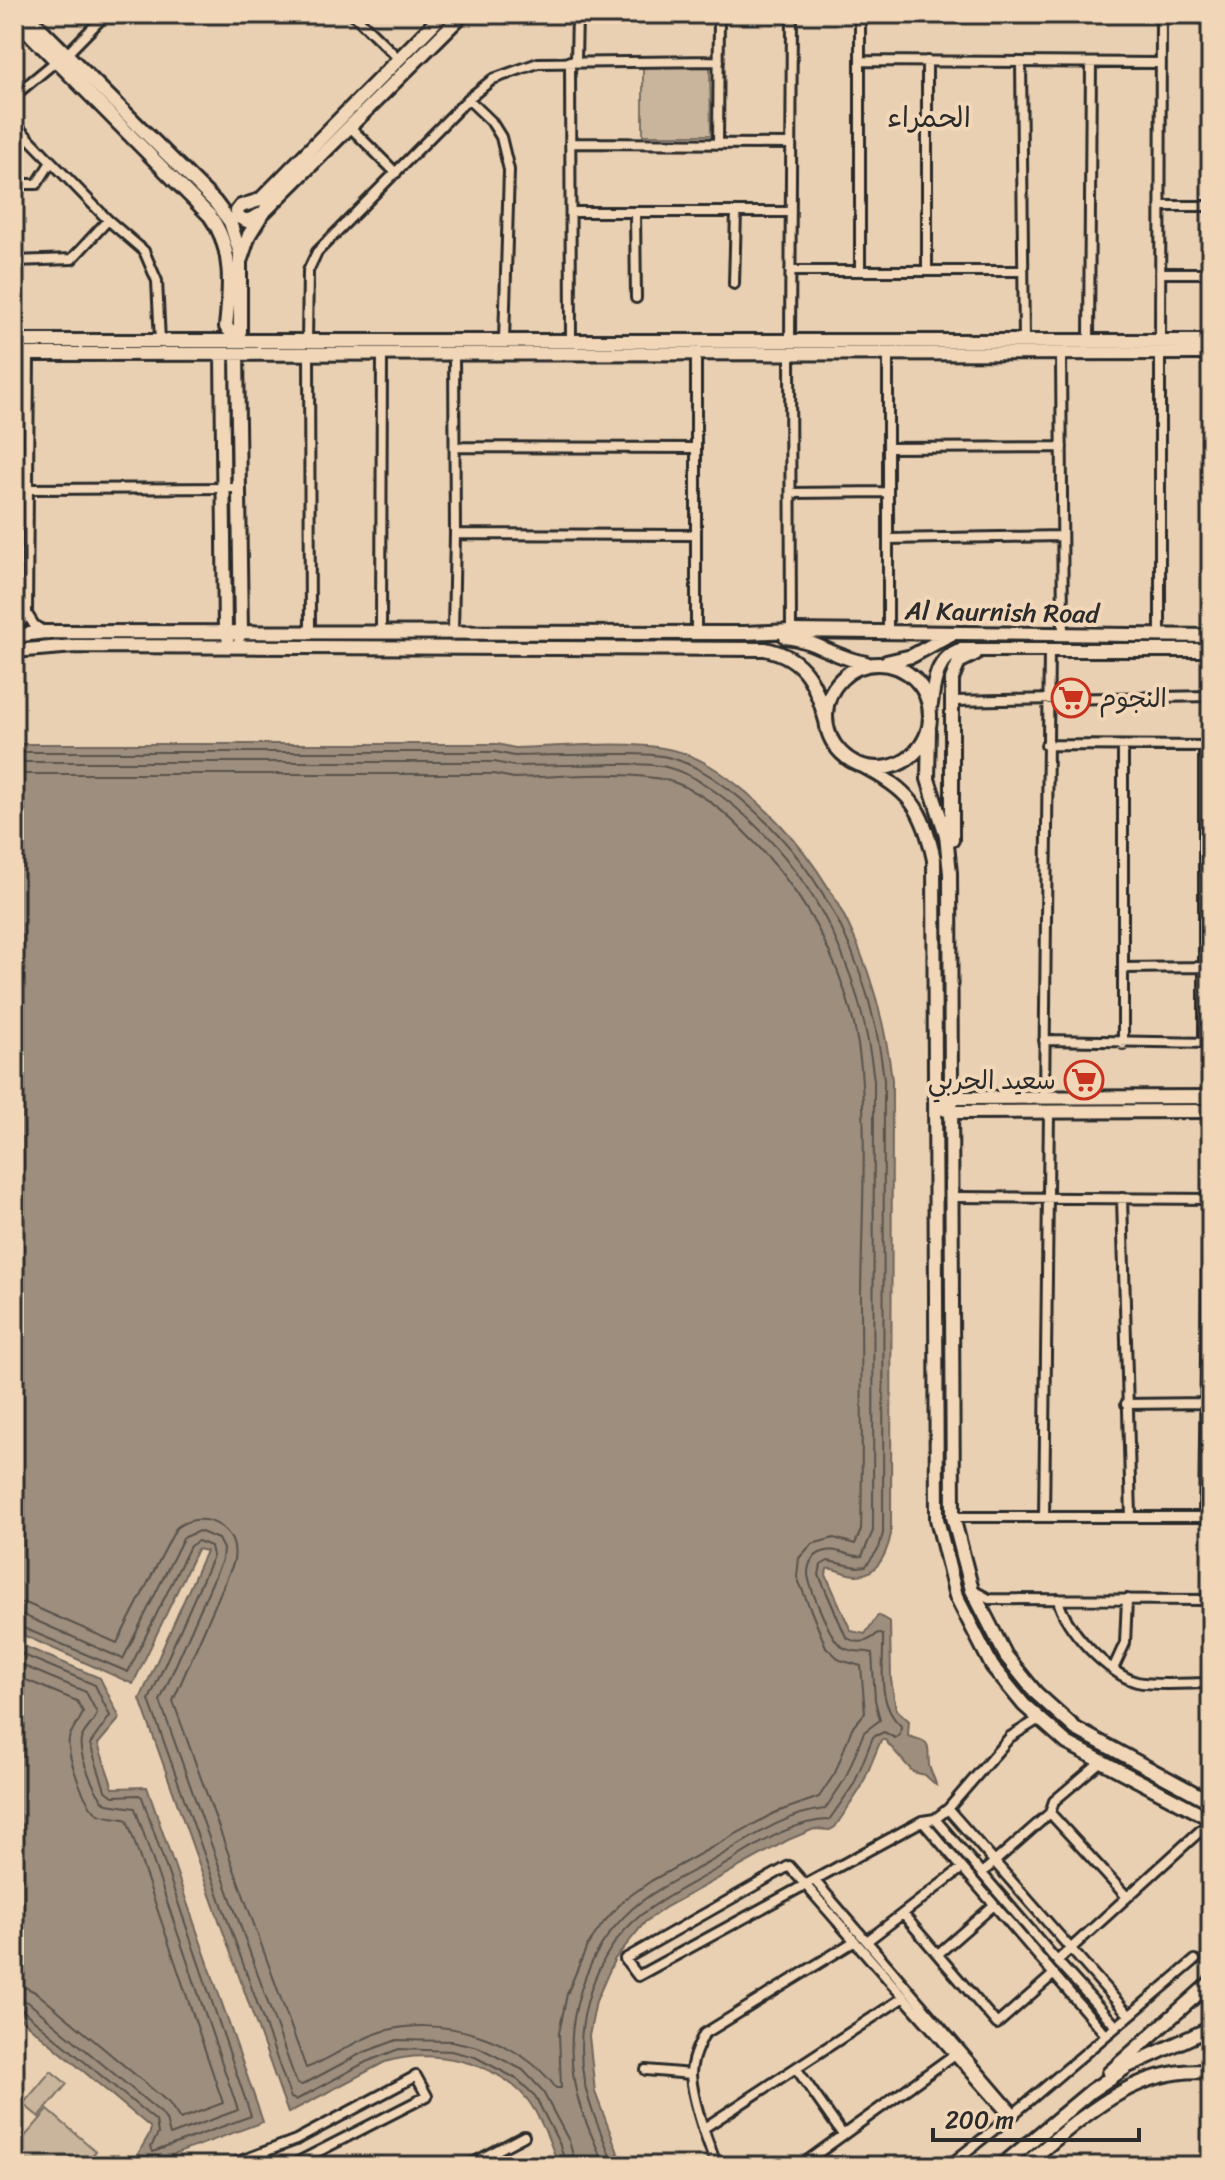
<svg xmlns="http://www.w3.org/2000/svg" width="1225" height="2180" font-family="Sriracha,'Playpen Sans Arabic',sans-serif">
<style>
.green{fill:#c9b59c;stroke:#7a7064;stroke-width:2}
.water{fill:#9e8e7d;stroke:#70665c;stroke-width:2}
.lines{fill:none;stroke-linecap:round;stroke-linejoin:round}
.shore{stroke:#59534c;stroke-width:2}
.street-casing{stroke:#2b2b2b;stroke-width:14}
.secondary-casing{stroke:#2b2b2b;stroke-width:18}
.street{stroke:#f1d7b8;stroke-width:8}
.secondary{stroke:#f1d7b8;stroke-width:12}
.labels{text-anchor:middle;dominant-baseline:central;stroke-width:8;stroke-linejoin:round;paint-order:stroke}
.street-label{font-size:26px;fill:#2b2b2b;stroke:#f1d7b8}
.poi-label{font-size:26px;fill:#2b2b2b;stroke:#f1d7b8;text-anchor:start}
.neighbourhood-label{font-size:28px;fill:#2b2b2b;stroke:#f1d7b8}
</style>
<rect width="100%" height="100%" fill="#e9d0b2"/>
<filter id="ink" filterUnits="userSpaceOnUse"><feTurbulence type="fractalNoise" baseFrequency=".0125" numOctaves="2"/><feDisplacementMap in="SourceGraphic" scale="16" xChannelSelector="R" yChannelSelector="G"/><feConvolveMatrix kernelMatrix="1 2 1 2 8 2 1 2 1" color-interpolation-filters="sRGB"/></filter>
<g filter="url(#ink)">
<path class="green" d="M643 67H710L711 135H643Z
M51 2071 67 2084 39 2117 23 2104Z
M48 2110 96 2151 83 2166H14V2149Z"/>
<path class="water" d="M14 744H497L515 748C559 747 626 740 668 749 699 755 723 773 747 793 834 866 879 969 892 1080L891 1534C886 1558 874 1582 845 1573 837 1571 835 1568 827 1569L826 1575 851 1631 865 1634 878 1615 890 1622 891 1680 896 1709 909 1721 908 1736C933 1743 927 1742 929 1765 930 1772 935 1778 936 1785L925 1775 913 1772 885 1740H881L861 1788 835 1827 830 1830 814 1829 788 1840 666 1907 645 1922 614 1960 596 2001 589 2036 595 2092 623 2166H559C551 2145 541 2117 527 2099 495 2061 431 2048 385 2062L288 2113 140 1699 206 1551 197 1549 133 1684 14 1631Z
M14 1642 100 1678 120 1718 98 1744 113 1788 147 1787 263 2122 142 2166H131L150 2133V2127L14 2013Z"/>
<g class="lines">
<path class="shore" d="M14 752H495L514 756C547 755 580 755 612 754 630 754 650 753 667 757 696 764 718 780 741 799 827 871 872 971 884 1080L883 1533 879 1548 866 1566 857 1567 828 1561 821 1565 819 1575 846 1637C858 1645 868 1643 878 1633L883 1635C884 1666 876 1704 901 1726L900 1735 895 1738 884 1732 873 1737 854 1784 829 1820C791 1820 752 1849 719 1868 693 1883 665 1896 641 1915 594 1953 573 2022 584 2080 589 2109 604 2138 614 2166
M14 762H494L514 766C547 765 579 765 612 764 629 764 649 763 666 767 693 774 713 789 734 806 818 876 862 974 874 1081L873 1531 862 1556C848 1558 835 1545 820 1553 812 1557 808 1565 808 1574 809 1587 829 1634 838 1643 848 1654 861 1650 872 1653L875 1700 880 1720 864 1732 845 1779 825 1809C784 1813 745 1842 710 1862 684 1876 655 1889 632 1909 585 1951 564 2019 574 2080 578 2110 594 2138 604 2166
M14 774H493L514 778C557 777 637 769 676 783 707 794 734 821 757 845 817 908 858 995 862 1083 866 1153 862 1224 861 1294 861 1373 863 1452 861 1530L855 1544 834 1538 812 1544 799 1558 797 1577 826 1647 840 1660 861 1666 865 1713 852 1728 835 1773 819 1797 774 1813 651 1881 624 1900 604 1922 587 1946 567 1994 559 2033 561 2088H556C520 2038 436 2013 378 2033 353 2041 331 2059 306 2068L173 1701 233 1564C243 1529 203 1507 176 1528L117 1643 28 1604 14 1602
M14 1614 23 1615 123 1659 183 1538 199 1531 218 1539 223 1549 222 1560 160 1701 297 2084 302 2085 362 2053 397 2040 452 2041 478 2047 523 2070 542 2090 569 2141 576 2166
M14 1624 128 1672 190 1546 198 1541 211 1546 213 1556 149 1700 291 2098 296 2100 366 2062 399 2049 451 2051 475 2057 517 2079 535 2096 560 2145 566 2166
M14 1651 95 1685 110 1716 90 1744 105 1790 113 1796 139 1795 142 1797 251 2116 153 2152 151 2147 158 2134 156 2121 22 2010 14 2008
M14 1662 86 1692 97 1713C95 1723 83 1730 81 1740 78 1754 96 1797 107 1804L135 1808 238 2110 170 2135 166 2120 161 2113 28 2002 14 1998
M14 1675 77 1701 83 1712C81 1721 71 1728 69 1739 66 1754 84 1804 97 1813 107 1819 118 1816 127 1820L223 2103 180 2119 169 2103 37 1993 27 1988 14 1986"/>
<defs>
<path id="street" d="M353 14 399 59
M860 14V271
M66 55 106 14
M570 61 571 341
M576 61 577 14
M860 61 1161 63
M927 61V271
M1021 62 1024 341
M14 96 55 62
M468 99 491 121 501 137 509 170 504 341
M14 123 108 220 144 251 157 281 160 341
M349 126 396 173
M570 143 791 144
M718 144 719 14
M14 184H37L51 162
M1161 206H1211
M571 212H791
M635 212 636 298
M14 261 72 259 108 220
M790 271H1023
M1160 273H1211
M734 284 736 212
M307 341 308 271 317 252 468 99 493 79 538 63 719 61
M790 341 792 14
M1089 341 1091 63
M1160 341 1161 14
M888 353V632
M1061 353 1063 634
M309 354 310 631
M696 354V633
M790 354 791 631
M455 447 695 448
M888 448 1062 447
M27 489 239 488
M791 493 888 492
M455 534 695 535
M888 539 1062 536
M27 614 34 625 45 632
M381 630 382 354
M453 631 455 534 454 354
M14 632 27 614 29 354
M1160 636V353
M953 701 1211 696
M1046 745 1211 746
M1123 746V1044
M1204 746V1043
M1123 968 1204 967
M1044 1040 1211 1043
M1044 1099 1049 650
M952 1197 1211 1199
M1122 1198 1131 1517
M1126 1404 1206 1403
M953 1517H1211
M1044 1517 1049 1112
M1204 1517 1208 1199
M974 1591 989 1599 1211 1600
M1058 1599C1063 1627 1109 1675 1137 1682 1155 1686 1191 1683 1211 1683
M1113 1669 1125 1643 1127 1599
M948 1809 1129 2015
M1050 1813 1054 1801 1100 1762
M935 1819 1057 1961
M922 1821 1106 2035
M983 1872 1050 1813 1127 1897
M815 1881 1015 2114
M903 1914 997 2024 1054 1974
M867 1941 962 1868
M938 1954 994 1905
M1116 2026 1057 1961 1211 1821
M796 2068 843 2135
M646 2070 691 2074
M1010 2117C936 2034 862 1950 789 1866L625 1959 638 1976 922 1821 935 1819 948 1809 1010 1737 1039 1719
M704 2128 904 1997
M227 2166 296 2140 416 2076 427 2096 290 2166
M467 2166 524 2136
M717 2166C707 2141 693 2102 691 2075 691 2060 698 2046 704 2034L855 1941
M800 2166 955 2054
M948 2166 1010 2117 1195 1960"/>
<path id="secondary" d="M443 14 260 200 241 206 237 211 238 217 247 221 262 214 463 14
M14 18 210 216C234 248 230 289 226 327L232 333 240 331V253L230 222 215 202 26 14
M241 259 249 235 262 214
M14 341H1211
M14 354 1211 353
M222 354 225 631 228 637
M237 354 241 631 239 636
M14 636 45 632 745 633 791 631 1211 636
M786 637C815 640 837 659 866 663
M14 651 75 646 765 649C806 657 816 685 826 721
M886 662 912 656 950 635
M826 716a52 52 0 1 1 104 0a52 52 0 1 1-104 0Z
M931 704C934 682 936 659 960 650H1211
M929 729 928 779 946 835 950 873 953 1517 972 1590 1006 1656 1036 1693 1076 1729 1211 1802
M861 765C909 790 923 807 934 860L937 1519 956 1596 992 1666 1024 1705 1067 1743 1211 1819
M952 840V679L959 662 975 654
M947 1101 951 1098 1211 1097
M944 1109 951 1112 1211 1111
M1109 2073 1211 1982
M1001 2166 1091 2091 1128 2066 1211 2028
M1023 2166C1079 2121 1134 2064 1211 2072"/>
</defs>
<use href="#street" class="street-casing"/>
<use href="#secondary" class="secondary-casing"/>
<use href="#street" class="street"/>
<use href="#secondary" class="secondary"/>
</g>
</g>
<defs>
<symbol id="supermarket-ring" viewBox="-11 -11 22 22"><circle r="9.5" fill="#f1d7b8" stroke="#c8321e" stroke-width="1.5"/><path d="M-6-5.5h2.5l.6 2H6L4.5 2H-2.5L-4.4-4H-6ZM-1.5 3.2a1.3 1.3 0 1 0 .1 0ZM3 3.2a1.3 1.3 0 1 0 .1 0Z" fill="#c8321e"/></symbol>
</defs>
<g fill-rule="evenodd">
<use href="#supermarket-ring" x="1049" y="676" width="44" height="44"/>
<use href="#supermarket-ring" x="1062" y="1058" width="44" height="44"/>
</g>
<g class="labels">
<g class="street-label">
<text transform="translate(1002 612) rotate(1)">Al Kaurnish Road</text>
</g>
<g class="poi-label">
<text x="1099" y="698">النجوم</text>
<text x="1056" y="1080" text-anchor="end">سعيد الحربي</text>
</g>
<g class="neighbourhood-label">
<text x="929" y="117">الحمراء</text>
</g>
</g>
<rect width="1225" height="2180" fill="none" stroke="#f1d7b8" stroke-width="48"/>
<rect x="24" y="24" width="1177" height="2132" fill="none" stroke="#2b2b2b" stroke-width="3" filter="url(#ink)"/>
<path d="M933 2128v12h206v-12" fill="none" stroke="#2b2b2b" stroke-width="4"/>
<text x="945" y="2128" font-size="24" fill="#2b2b2b" stroke="#f1d7b8" stroke-width="6" paint-order="stroke">200 m</text>
</svg>
